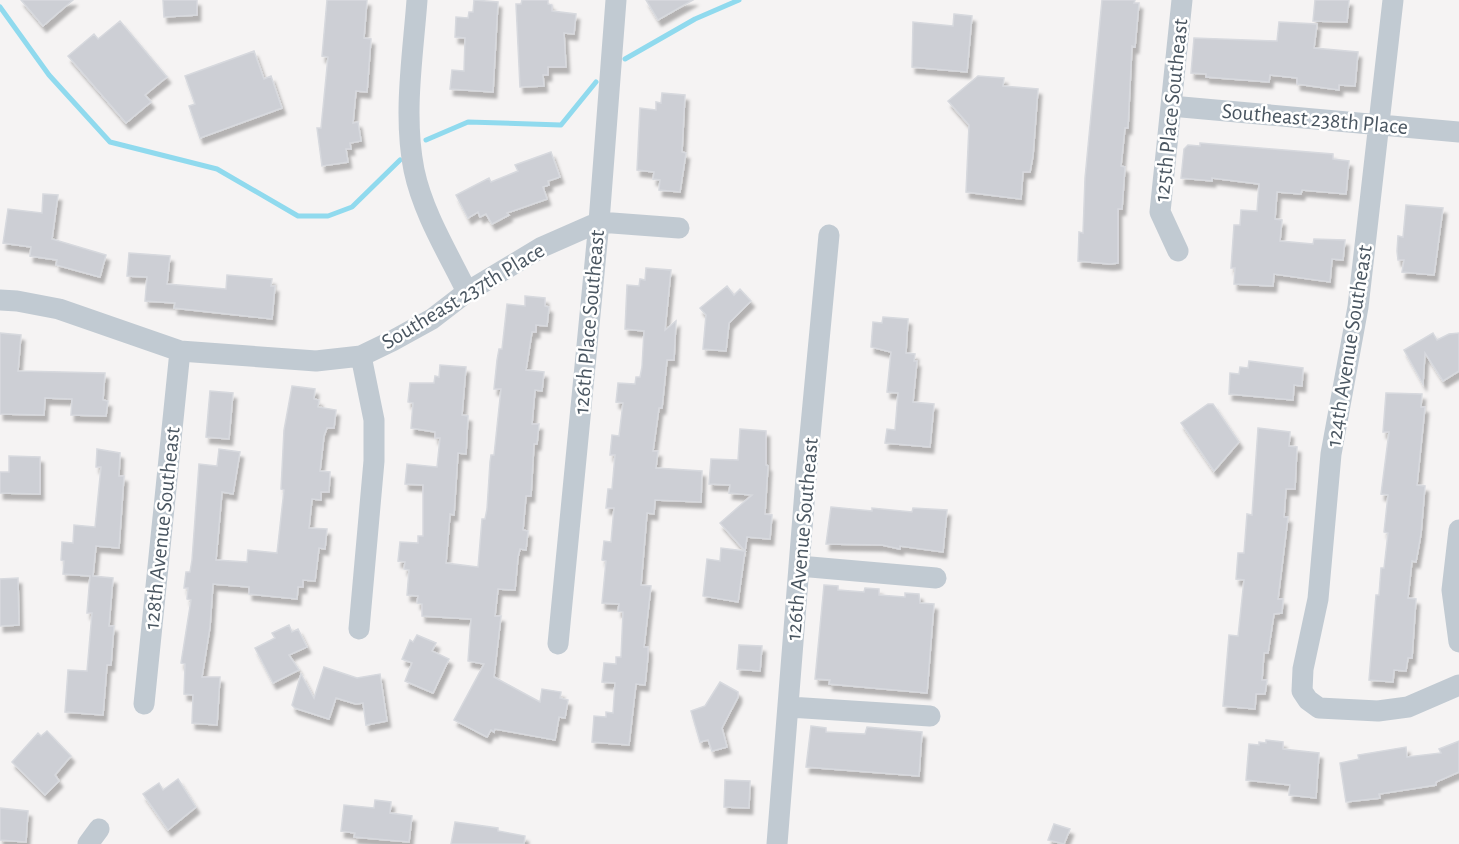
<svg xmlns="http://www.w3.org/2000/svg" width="1459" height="844" font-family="'Alegreya Sans',sans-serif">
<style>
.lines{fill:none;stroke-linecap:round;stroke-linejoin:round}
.stream{stroke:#90daee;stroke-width:5}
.building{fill:#cdcfd5;stroke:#d7d9de;stroke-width:1.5;filter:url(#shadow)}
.street{stroke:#c1cad2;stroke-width:21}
.labels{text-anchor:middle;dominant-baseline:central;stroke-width:5;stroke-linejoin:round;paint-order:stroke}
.street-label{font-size:22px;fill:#4a5661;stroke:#fff}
</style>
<defs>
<filter id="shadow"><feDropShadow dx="3.5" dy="6" stdDeviation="1.5" flood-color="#0004"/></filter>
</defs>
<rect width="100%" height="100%" fill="#f5f3f3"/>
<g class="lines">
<path class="stream" d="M0 7 49 75 110 142 217 169 298 216H328L352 207 400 160
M625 59 695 19 739 0
M426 140 468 122 561 125 596 82"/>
</g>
<path class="building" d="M21 0H73L43 26Z
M163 0H197V15L164 17Z
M327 0H367L364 38 371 39 367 92 356 91 353 123 358 122 361 141 350 143 351 149H346L348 162 322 166 317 128H321L328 57 322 56Z
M474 0 498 2 493 92 450 89 452 70 464 71 465 38 455 37 456 17 468 18 469 12H473Z
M522 0H548V4L552 5V11L576 14 574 34 564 33 566 67H548V75H543L544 86 520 87 516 4H521Z
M646 0H693L658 20Z
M1102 0H1135L1134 3H1139L1135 47 1132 46 1128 128H1125L1121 166 1125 167 1122 209H1118V263L1110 264 1078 261 1079 232 1083 233 1085 178Z
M1315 0H1349L1347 22 1313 21Z
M954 14 972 16 967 72 912 67 913 22 953 26Z
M120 21 167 77 145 95 151 102 126 123 68 56 94 34 98 39Z
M1279 22 1317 24 1314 48 1358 52 1355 86 1339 85V90L1297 84V78L1270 75 1269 82 1206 77V74L1191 73 1194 38 1277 41Z
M254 51 264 79 271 76 282 108 200 138 189 106 195 104 185 76Z
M978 76 1004 78 1003 86 1038 89 1033 156 1030 172H1023L1021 199 966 192 969 125 948 101Z
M662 93 685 95 682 152 686 153 680 192 659 190 660 180 653 179 654 172 637 170 640 108 656 110V102L661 103Z
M1200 143 1333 154V159L1349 161 1346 194 1302 190 1301 194 1277 192 1275 219 1282 220 1280 241 1313 244 1314 239 1345 240 1343 260 1332 259 1330 282 1274 274 1273 286 1234 284 1235 268H1231L1234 225H1240L1241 210 1257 211 1259 184 1212 178V181L1181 178 1184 149 1188 145 1200 146Z
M551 152 560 177 548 181 549 185 543 187 547 199 507 213 509 215 492 224 486 214 480 217 478 212 468 218 456 195 489 178 491 182 518 171 515 165Z
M43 194 58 195 52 239 106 255 100 277 56 265 57 260 30 256 31 247 3 243 8 209 42 213Z
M1406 205 1443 208 1434 275 1402 272 1404 260H1398L1397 251 1398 236 1403 237Z
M129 253 170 256 167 284 226 289 227 275 272 279 271 286H275L272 319 174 308 175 303 145 301 147 277 127 276Z
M646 268 671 270 665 330 676 321 674 360H667L662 408H659L653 451H658L656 468 702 471 701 502 655 500 654 514 647 513 641 585 651 586 644 647H648V656L645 685 636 684 629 745 592 742 594 716 606 717V712L613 713 615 683 602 682 604 663 616 664V657H621L623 612 618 611 619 604 602 603 606 561 602 560 604 541 611 542 614 508H606L608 489H612L615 455H610L612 435 619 436 623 403 616 402 618 383 635 384 636 377H640L642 367 644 331 625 329 627 285 639 286 640 279 645 280Z
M727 286 734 295 740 289 751 301 729 323 726 351 703 349 706 315 700 308Z
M525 296 545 298V306L549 307 547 326 536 325V332H532L526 370 544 372 542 391 535 390 532 424H539L537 444H534L531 496H526L523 530 528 531 526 550 520 549 518 557 515 590 498 589 495 616H501L494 677 540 702 542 689 561 692 560 698 568 700 565 718 559 717 555 740 495 729 494 732 491 730 487 737 454 720 484 664 468 661 471 619 422 616V604L417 603 418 596 407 595 409 570 404 569 405 562 398 561 400 542 418 543V536H423V485L405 484 407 464 437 467 440 438H435V432L411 428 413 403 408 402 410 383H434L435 376 439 377 440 365 466 367 462 415 468 416 466 454 458 453 454 515 450 514 446 563 478 567 482 519H485L487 509 490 462 491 455H494L501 389H494L497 360 499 349H502L507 304 525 306Z
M883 317 908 319 906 353 915 354 914 361H917L913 402 934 404 930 447 885 443 887 429 895 430 898 393 887 392 891 352 871 347 873 322 882 323Z
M0 333 21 335 18 371 105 373 103 400 108 401 106 416 71 415 72 399 45 398 44 415 0 414Z
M1433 333 1437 340 1449 334 1459 333V371L1443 381 1425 353 1423 384 1404 350Z
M1249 361 1303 368 1302 386 1294 385 1293 400 1229 394 1230 373 1239 374 1240 367 1248 368Z
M292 386 315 389 314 399 319 400 318 407 336 410 334 428H327L324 436 320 471 330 472 329 492H321V500L312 499 309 528 327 529 325 549 319 548 315 581 303 580V587H298L297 599 249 594V587L213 584 210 627 202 677H220L217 725 192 723 193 695 184 694 185 664 181 663 191 600 187 599 188 588H184L186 572H190L192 560 199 464 217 466 219 449 240 452 233 494 222 492 216 560 247 562 248 550 277 553 284 490 281 489 284 430Z
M210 391 233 393 229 439 206 437Z
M1386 393 1422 394 1421 407H1425L1417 485 1425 486 1421 534 1416 562 1412 561 1408 598 1416 599 1412 658H1408L1406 671 1394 670 1393 682 1369 680 1376 595H1379L1381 568H1384L1388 533 1384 532 1388 495 1381 494 1389 432H1383Z
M1208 404H1213L1239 442 1214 471 1181 423Z
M1258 428 1290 432 1289 446 1297 447 1295 489H1286L1284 517H1288L1278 599H1283L1282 613 1274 614 1268 653H1264L1262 680H1267L1265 694H1256L1255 709 1223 706 1229 635 1238 636 1244 580 1236 579 1238 553H1244L1247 514 1252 515Z
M740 429 766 431V465L768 466 765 514 772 515 770 539 747 537 738 602 703 596 707 559 720 561 721 548 745 551 720 523 752 495 729 493 730 485 709 484 711 459 738 460Z
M97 449 120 453 119 476H124L119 548 96 546 93 576 113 578 109 626H114L111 665H107L103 715 65 712 68 670 87 671 92 613H87L90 576 63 574 64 561 61 560 62 542 73 543 74 525 95 527 101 467H96Z
M9 456 40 457V494L0 493V472H9Z
M831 507 872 511V508L912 512 913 508 947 510 943 552 900 546V549L882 545 826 544Z
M18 578 19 625 0 626V579Z
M824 585 838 586V590L864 592 865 588 879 589V595L905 597V593L919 594 920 603 934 604 927 693 829 684 830 680 815 679Z
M289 625 292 632 298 629 307 647 289 655 299 670 273 683 255 648 275 638 272 633Z
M417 635 436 643 432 651 449 659 433 693 405 681 412 663 402 659 410 640 413 642Z
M739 645 762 646 760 671 737 669Z
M324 667 357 678 380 674 387 721 366 725 363 703 356 704 336 698 329 719 295 708 292 705 301 674 314 698Z
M720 682 738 692V697L722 728 727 747 712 751 708 740 700 742 691 711 705 706Z
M811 726 826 728V732L865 734 867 727 922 732 919 776 806 767Z
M47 731 71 756 55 775 59 781 45 795 12 762 38 733 41 736Z
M1266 740 1283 742V749L1319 753 1316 798 1289 795 1290 785 1246 780 1249 744 1259 745V742L1266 743Z
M1459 741V772L1436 782V785L1379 794 1380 798 1346 802 1340 763 1359 759 1358 755 1406 747 1407 757 1441 753 1439 749Z
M178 779 196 807 168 830 143 794 159 783 163 790Z
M725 780 750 781 749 808 724 807Z
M375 800 391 802 390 813 412 816 409 842 354 837 355 833 341 831 344 805 374 808Z
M0 808 28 811 26 842 0 840Z
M455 822 498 828V831L525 836 524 844H451Z
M1054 824 1070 829 1064 844 1048 840Z"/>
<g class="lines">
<path class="street" d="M417 0C413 55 403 115 414 170 423 213 448 253 467 292
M1393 0 1358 307 1331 454 1318 599 1303 669 1302 691 1308 700 1319 708 1378 711 1408 707 1459 685
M1171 106 1459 132
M1178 251 1160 212 1182 0
M0 300 17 301 59 309 180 351 316 361 361 356 392 341 432 319 467 292 542 247 599 222 679 228
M1459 530 1452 590 1459 642
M799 566 936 578
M359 629 374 461V420L361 356
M558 644 599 222 616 0
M144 704 180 351
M789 707 930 716
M88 844 99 829
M777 844 806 478 829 235"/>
</g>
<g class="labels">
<g class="street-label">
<text transform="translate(1171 110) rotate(-84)">125th Place Southeast</text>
<text transform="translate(1315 119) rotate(5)">Southeast 238th Place</text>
<text transform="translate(463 296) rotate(-31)">Southeast 237th Place</text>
<text transform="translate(589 322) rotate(-85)">126th Place Southeast</text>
<text transform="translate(1349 346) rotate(-81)">124th Avenue Southeast</text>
<text transform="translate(162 528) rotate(-84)">128th Avenue Southeast</text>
<text transform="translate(802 539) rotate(-85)">126th Avenue Southeast</text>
</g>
</g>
</svg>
